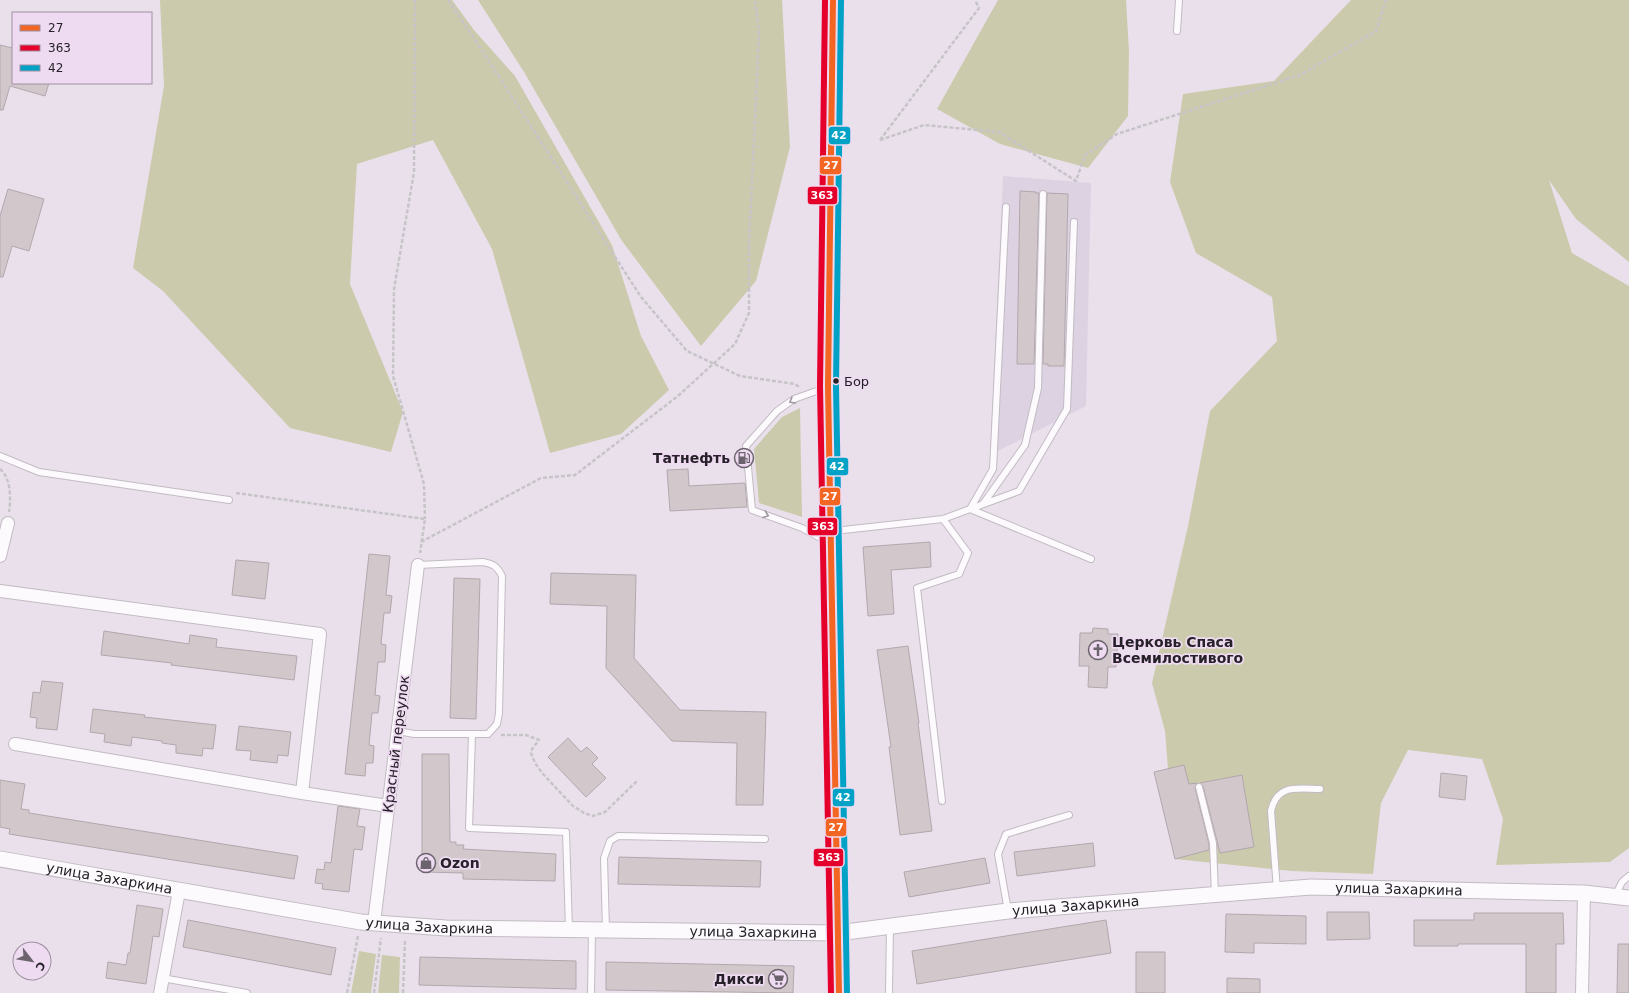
<svg xmlns="http://www.w3.org/2000/svg" width="1629" height="993" font-family="'DejaVu Sans',sans-serif">
<style>
.industrial{fill:#dcd2e2}
.green{fill:#cccaac}
.building{fill:#d2c8cc;stroke:#b1a7ac}
.lines{fill:none;stroke-linecap:round;stroke-linejoin:round}
.service-casing{stroke:#c2bbc3;stroke-width:8}
.minor-casing{stroke:#c2bbc3;stroke-width:14}
.tertiary-casing{stroke:#c2bbc3;stroke-width:17}
.primary-casing{stroke:#c2bbc3;stroke-width:22}
.path{stroke:#c7c4c8;stroke-width:2.5;stroke-dasharray:4 2;stroke-linecap:butt}
.service{stroke:#fcfafc;stroke-width:6}
.minor{stroke:#fcfafc;stroke-width:12}
.tertiary{stroke:#fcfafc;stroke-width:15}
.primary{stroke:#fcfafc;stroke-width:20}
.bus-1-casing{stroke:#eedbf1;stroke-width:9}
.bus-2-casing{stroke:#eedbf1;stroke-width:9}
.bus-3-casing{stroke:#eedbf1;stroke-width:9}
.bus-1{stroke:#f26522;stroke-width:6}
.bus-2{stroke:#e4002b;stroke-width:6}
.bus-3{stroke:#02a2c6;stroke-width:6}
.oneway{stroke:#9c989d}
.bus-dot{fill:#262028;stroke:#eedbf1;stroke-width:1.5}
.labels{text-anchor:middle;dominant-baseline:central;stroke-width:3.5;stroke-linejoin:round;paint-order:stroke}
.bus-label{font-size:13px;fill:#262028;stroke:#eedbf1;text-anchor:start}
.poi-label{font-size:14px;font-weight:bold;fill:#262028;stroke:#eedbf1;text-anchor:end}
.street-label{font-size:14px;fill:#262028;stroke:#eedbf1}
.line-badge{stroke:#eedbf1;stroke-width:1.5}
.badge-label{font-size:11px;text-anchor:middle;font-weight:bold;fill:#fff}
</style>
<rect width="100%" height="100%" fill="#eae0ec"/>
<path class="industrial" d="M1003 176 1091 183 1086 406 990 455Z"/>
<path class="green" d="M160 0H452L474 30 515 76 612 245 641 336 669 390 621 434 550 453 492 249 433 140 357 164 350 284 403 412 391 452 290 428 163 291 133 268 164 86Z
M478 0H782L790 147 756 281 701 346 622 241 524 72Z
M998 0H1126L1129 51 1128 116 1088 168 1000 144 937 109Z
M1351 0H1629V262L1576 219 1549 180 1572 253 1629 286V848L1610 862 1496 865 1503 819 1482 759 1408 750 1381 803 1373 874 1292 871 1175 859 1165 731 1152 683 1188 526 1210 411 1277 341 1272 297 1196 253 1170 182 1183 94 1274 81Z
M800 408 802 517 759 503 754 449 782 417Z
M359 951 376 954 371 993H351Z
M382 955 400 957 399 993H378Z"/>
<path class="building" d="M0 45 13 48V83H49L45 96 10 86 3 110H0Z
M8 189 44 199 29 251 12 246 3 277H0V216Z
M1020 191 1036 192V193H1039L1034 364H1017Z
M1047 193 1068 194 1064 366H1048V364H1043Z
M688 469 689 486 745 483 747 507 670 511 667 470Z
M930 542 931 567 891 570 894 614 868 616 863 547Z
M369 554 390 556 386 595 392 596 390 613H384L381 644 386 645 385 662H378L375 695 380 696 378 713H372L369 745 374 746 373 763H366L365 776 345 774Z
M236 560 269 563 265 599 232 595Z
M551 573 636 575 634 658 680 710 766 712 763 805H736L737 743 672 741 606 668 607 606 550 604Z
M454 578 480 579 476 719 450 718Z
M1093 628 1108 629V634H1118L1116 667H1108L1107 688 1088 687 1089 666H1079L1080 633H1092Z
M104 631 189 644 190 635 217 639 216 647 297 656 294 680 171 665 172 663 101 655Z
M908 646 919 723H918L932 831 900 835 889 747H891L877 650Z
M42 681 63 683 57 730 36 728 37 718 30 717 33 692 40 693Z
M93 709 145 715 144 717 216 725 213 749 203 748 202 756 176 753V745L162 743V741L132 737 131 746 104 742 105 734 90 732Z
M239 726 291 732 288 756 278 755 277 763 250 760 251 751 236 750Z
M568 738 581 752 587 747 598 758 592 764 606 778 586 797 548 757Z
M422 754H449L450 842H456V845H464L463 849 556 854 555 881 463 879V873L425 872V869H422Z
M1184 765 1189 784 1197 783 1195 788 1209 844V850L1175 859 1154 772Z
M1441 773 1467 776 1465 800 1439 797Z
M1242 775 1254 847 1220 853 1203 786 1200 783Z
M0 780 25 784 21 809 29 810V813L298 856 294 879 9 834 10 829 0 827Z
M338 806 360 809 357 826 365 827 362 850 354 849 349 892 322 889 323 884 315 883 317 869 324 870 325 862 331 863Z
M1093 843 1095 866 1017 876 1014 852Z
M619 857 761 861 760 887 618 884Z
M985 858 990 883 909 897 904 872Z
M137 905 163 909 159 937 153 936 146 984 106 978 108 962 126 965 128 953H130Z
M1327 912H1369L1370 939 1327 940Z
M1474 913H1563L1564 944H1556V993H1526V944H1458V946H1414V920H1474Z
M1226 914 1306 916V944L1254 943V953L1225 952Z
M188 920 336 948 331 975 183 947Z
M1106 920 1111 953 917 984 912 951Z
M1618 944H1629V993H1617Z
M1136 952H1165V993H1136Z
M420 957 576 961V989L419 985Z
M606 962 794 966 793 993 606 990Z
M1227 978 1260 979V993H1227Z"/>
<g class="lines">
<defs>
<path id="service" d="M1177 31 1179 0
M1006 207 993 469 970 509 1091 559
M825 388 794 399 777 411 746 446 752 510 802 528 828 542
M0 456 39 472 229 500
M983 504 1025 445 1038 388 1043 194
M834 531 943 519 1019 491 1067 409 1074 222
M398 731 414 734H488L497 724 499 713 502 576C497 566 493 564 483 562L418 565
M472 735 469 828 566 832 569 930
M1199 787 1213 843 1215 895
M942 801 917 588 959 574 968 553 943 519
M1277 890 1271 811C1277 783 1298 789 1320 789
M1615 896 1622 882 1629 876
M1008 911 998 854 1006 834 1069 815
M606 930 604 858 610 841 618 836 765 839
M162 978 247 993
M591 993 592 930
M889 993 890 927"/>
<path id="minor" d="M0 556 8 523
M0 591 320 634 302 793
M15 744 302 793 388 806
M374 923 418 565
M160 993 179 891
M1582 993 1584 893"/>
<g id="tertiary">
<path id="s1" d="M0 859 361 922 446 928 838 933 1008 911 1311 887 1584 893 1629 898"/>
</g>
<path id="primary" d="M833 0 828 386 839 993"/>
</defs>
<use href="#service" class="service-casing"/>
<use href="#minor" class="minor-casing"/>
<use href="#tertiary" class="tertiary-casing"/>
<use href="#primary" class="primary-casing"/>
<path class="path" d="M415 0 414 172 394 289 393 376 424 484 425 519
M448 0 474 38 641 297 687 351 740 376 795 384 799 387
M880 140 924 125 999 132 1076 181 1085 155 1117 134 1300 75 1376 31 1386 0
M880 140 979 8 975 0
M0 469C11 478 11 498 9 512
M236 493 425 519 420 553
M421 542 541 478 575 475 678 396 735 344 749 313V245L759 34 755 0
M501 735H526L539 740 532 749 531 753 535 763 543 774 573 806 584 813 593 816 605 812 637 781
M347 993 358 936
M374 993 381 938
M403 993 405 940"/>
<use href="#service" class="service"/>
<use href="#minor" class="minor"/>
<use href="#tertiary" class="tertiary"/>
<use href="#primary" class="primary"/>
<defs>
<path id="bus-1" d="M833 0 828 386 839 993"/>
<path id="bus-2" d="M825 0 820 386 831 993"/>
<path id="bus-3" d="M841 0 836 386 847 993"/>
</defs>
<use href="#bus-1" class="bus-1-casing"/>
<use href="#bus-2" class="bus-2-casing"/>
<use href="#bus-3" class="bus-3-casing"/>
<use href="#bus-1" class="bus-1"/>
<use href="#bus-2" class="bus-2"/>
<use href="#bus-3" class="bus-3"/>
</g>
<defs><path id="oneway-chevron" d="M-2-3.5L2.5 0L-2 3.5" fill="none" stroke-width="1.6" stroke-linecap="round" stroke-linejoin="round"/></defs>
<g class="oneway">
<use href="#oneway-chevron" transform="translate(792 401) rotate(150)"/>
<use href="#oneway-chevron" transform="translate(766 515) rotate(20)"/>
</g>
<defs>
<symbol id="fuel-ring" viewBox="-11 -11 22 22"><circle r="9.5" fill="#eedbf1" stroke="#6b636d" stroke-width="1.5"/><path d="M-5.5-6h7V0h2V4h1.3V-2.5L3-4.5l.8-.8L6-3V5H2.5V1h-1V6h-7ZM-4.2-4.7v3.2H.2V-4.7Z" fill="#6b636d"/></symbol>
<symbol id="church-ring" viewBox="-11 -11 22 22"><circle r="9.5" fill="#eedbf1" stroke="#6b636d" stroke-width="1.5"/><path d="M-1.2-6h2.4v3.5h3.3v2.4h-3.3V6h-2.4V-.1h-3.3v-2.4h3.3Z" fill="#6b636d"/></symbol>
<symbol id="shop-ring" viewBox="-11 -11 22 22"><circle r="9.5" fill="#eedbf1" stroke="#6b636d" stroke-width="1.5"/><path d="M-5-2.5h2.3a2.7 3.5 0 0 1 5.4 0H5L5.5 6h-11ZM-1.5-2.5h3a1.5 2.3 0 0 0-3 0Z" fill="#6b636d"/></symbol>
<symbol id="supermarket-ring" viewBox="-11 -11 22 22"><circle r="9.5" fill="#eedbf1" stroke="#6b636d" stroke-width="1.5"/><path d="M-6-5.5h2.5l.6 2H6L4.5 2H-2.5L-4.4-4H-6ZM-1.5 3.2a1.3 1.3 0 1 0 .1 0ZM3 3.2a1.3 1.3 0 1 0 .1 0Z" fill="#6b636d"/></symbol>
</defs>
<g fill-rule="evenodd">
<use href="#fuel-ring" x="733" y="447" width="22" height="22"/>
<use href="#church-ring" x="1087" y="639" width="22" height="22"/>
<use href="#shop-ring" x="415" y="852" width="22" height="22"/>
<use href="#supermarket-ring" x="767" y="968" width="22" height="22"/>
</g>
<circle class="bus-dot" cx="836" cy="381" r="3.5"/>
<g class="labels">
<g class="bus-label">
<text x="844" y="381">Бор</text>
</g>
<g class="poi-label">
<text x="730" y="458">Татнефть</text>
<text x="1112" y="642" text-anchor="start">Церковь Спаса<tspan x="1112" dy="16">Всемилостивого</tspan></text>
<text x="440" y="863" text-anchor="start">Ozon</text>
<text x="764" y="979">Дикси</text>
</g>
<g class="street-label">
<text transform="translate(396 744) rotate(-83)">Красный переулок</text>
<text stroke="none"><textPath href="#s1" startOffset="111">улица Захаркина</textPath></text>
<text stroke="none"><textPath href="#s1" startOffset="1407">улица Захаркина</textPath></text>
<text stroke="none"><textPath href="#s1" startOffset="1083">улица Захаркина</textPath></text>
<text stroke="none"><textPath href="#s1" startOffset="435">улица Захаркина</textPath></text>
<text stroke="none"><textPath href="#s1" startOffset="759">улица Захаркина</textPath></text>
</g>
</g>
<g class="line-badge">
<rect x="828" y="126" width="23" height="19" rx="4" fill="#02a2c6"/>
<rect x="819" y="156" width="23" height="19" rx="4" fill="#f26522"/>
<rect x="807" y="186" width="31" height="19" rx="4" fill="#e4002b"/>
<rect x="826" y="457" width="23" height="19" rx="4" fill="#02a2c6"/>
<rect x="819" y="487" width="22" height="19" rx="4" fill="#f26522"/>
<rect x="807" y="517" width="31" height="19" rx="4" fill="#e4002b"/>
<rect x="832" y="788" width="23" height="19" rx="4" fill="#02a2c6"/>
<rect x="825" y="818" width="22" height="19" rx="4" fill="#f26522"/>
<rect x="813" y="848" width="31" height="19" rx="4" fill="#e4002b"/>
</g>
<g class="badge-label">
<text x="839" y="139">42</text>
<text x="831" y="169">27</text>
<text x="822" y="199">363</text>
<text x="837" y="470">42</text>
<text x="830" y="500">27</text>
<text x="823" y="530">363</text>
<text x="843" y="801">42</text>
<text x="836" y="831">27</text>
<text x="829" y="861">363</text>
</g>
<rect x="12" y="12" width="140" height="72" fill="#eedbf1" stroke="#9e90a1"/>
<rect x="20" y="25" width="20" height="6" fill="#f26522" stroke="#9e90a1"/>
<text x="48" y="32" font-size="12" fill="#262028">27</text>
<rect x="20" y="45" width="20" height="6" fill="#e4002b" stroke="#9e90a1"/>
<text x="48" y="52" font-size="12" fill="#262028">363</text>
<rect x="20" y="65" width="20" height="6" fill="#02a2c6" stroke="#9e90a1"/>
<text x="48" y="72" font-size="12" fill="#262028">42</text>
<g transform="translate(32 961) rotate(121)"><circle r="19" fill="#eedbf1" stroke="#9e90a1"/>
<path d="M0-3L7 15L0 10L-7 15Z" fill="#6b636d"/>
<text y="-6" font-size="11" font-weight="bold" text-anchor="middle" fill="#262028">С</text>
</g>
</svg>
